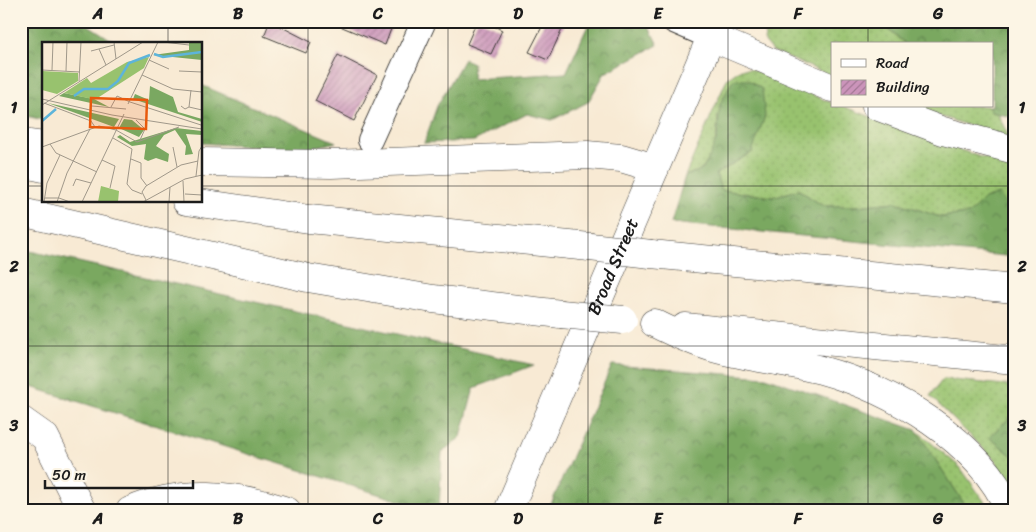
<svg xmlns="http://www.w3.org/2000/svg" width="1036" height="532" font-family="Sriracha,sans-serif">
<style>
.grass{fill:url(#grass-dots);stroke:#5a6f45}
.forest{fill:url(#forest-crowns);stroke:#4b623e}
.building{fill:url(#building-hatch)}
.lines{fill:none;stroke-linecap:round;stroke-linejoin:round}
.minor-casing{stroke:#3d3b38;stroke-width:26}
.tertiary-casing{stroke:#3d3b38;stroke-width:29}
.primary-casing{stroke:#3d3b38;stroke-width:29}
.motorway-casing{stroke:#3d3b38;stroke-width:29}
.minor{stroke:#fff;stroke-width:24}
.tertiary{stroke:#fff;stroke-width:28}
.primary{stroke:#fff;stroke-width:28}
.motorway{stroke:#fff;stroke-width:28}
.motorway-bridge-casing{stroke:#3d3b38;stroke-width:29;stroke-linecap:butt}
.motorway-bridge{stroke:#fff;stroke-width:28}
.grid{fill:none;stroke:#1c1c1c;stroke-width:1;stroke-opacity:0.55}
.labels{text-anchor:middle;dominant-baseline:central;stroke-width:5;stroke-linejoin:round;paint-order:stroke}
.street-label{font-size:18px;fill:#1c1c1c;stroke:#fcf5e5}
.inset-river{fill:none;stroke:#5db4da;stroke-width:2.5}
.inset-road{fill:none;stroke:#a0988a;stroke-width:1}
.view{fill:#e8590c;fill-opacity:0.15;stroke:#e8590c;stroke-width:2.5}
.inset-edge{fill:none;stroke:#1c1c1c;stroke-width:2.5}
.neatline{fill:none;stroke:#1c1c1c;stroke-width:2}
.grid-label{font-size:16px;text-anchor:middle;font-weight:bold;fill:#1c1c1c}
</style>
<defs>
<pattern id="grass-dots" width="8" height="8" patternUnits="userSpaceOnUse" patternTransform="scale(1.25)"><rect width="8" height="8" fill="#98c26e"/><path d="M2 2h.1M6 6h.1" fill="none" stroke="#82a65f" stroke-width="1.8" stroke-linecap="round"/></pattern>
<pattern id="forest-crowns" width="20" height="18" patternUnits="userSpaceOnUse" patternTransform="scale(1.25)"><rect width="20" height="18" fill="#7aa861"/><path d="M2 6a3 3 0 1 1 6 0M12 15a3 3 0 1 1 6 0" fill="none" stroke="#63884f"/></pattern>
<pattern id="building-hatch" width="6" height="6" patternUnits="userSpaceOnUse" patternTransform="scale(1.25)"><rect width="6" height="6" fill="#cb94ba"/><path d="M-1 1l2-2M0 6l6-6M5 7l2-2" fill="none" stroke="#a47896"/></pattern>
</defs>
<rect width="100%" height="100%" fill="#fcf5e5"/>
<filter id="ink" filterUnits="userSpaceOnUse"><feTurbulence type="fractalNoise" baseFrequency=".02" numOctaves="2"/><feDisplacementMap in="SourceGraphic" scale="10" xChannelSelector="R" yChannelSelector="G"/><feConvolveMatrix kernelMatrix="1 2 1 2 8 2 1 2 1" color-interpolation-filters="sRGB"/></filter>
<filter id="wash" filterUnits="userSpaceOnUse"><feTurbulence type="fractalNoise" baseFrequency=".0096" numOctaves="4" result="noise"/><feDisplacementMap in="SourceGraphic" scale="20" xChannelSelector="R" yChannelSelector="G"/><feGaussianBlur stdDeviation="1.12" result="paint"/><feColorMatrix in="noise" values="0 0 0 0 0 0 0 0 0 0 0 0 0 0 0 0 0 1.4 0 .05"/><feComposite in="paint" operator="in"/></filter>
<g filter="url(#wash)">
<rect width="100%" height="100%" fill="#f8ead4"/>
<path class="grass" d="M757 21H877L906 44H832V76L772 51 764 41 765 36Z
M741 69H751L832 103V106H842L980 157 1015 165V217L999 194 984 199 970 214 940 217 896 202 857 206H823L799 190 772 197 721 190 716 174 752 152 718 116C717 133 716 155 703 168 699 172 690 174 685 176L727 79Z
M908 106H988L991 112 997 113 1010 139Z
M943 379 1015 386V414L989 437 1015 458V501L996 461 930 396Z
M916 430 960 467 991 511H969Z"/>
<path class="forest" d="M21 21H82L118 44H44V120L21 115Z
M590 21H635L649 27 658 45 605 73 588 102 552 120 527 114 474 141 424 143 437 106 464 59 473 63 472 79 566 73Z
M877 21H1015V118L991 112 988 106H992V44H906Z
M733 80H748L762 89 765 116 752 152 716 174 721 190 772 197 799 190 823 206H857L896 202 940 217 969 214 984 199 999 194 1015 217V257L671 223 685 176 703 169 711 154 717 138 720 104Z
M201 85 336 142 302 150 201 143Z
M21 249 534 365 474 388 461 437 442 452 439 511H433L21 384Z
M612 365 766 377 916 430 969 511H548Z
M1014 414H1015V458L989 437Z"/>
<g id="blocks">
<path class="building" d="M270 21 311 42 306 53 264 36Z
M328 21H394L385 45Z
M477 21H483L502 30 491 54 467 44Z
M545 21H566L548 60 529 52Z
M338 55 377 75 354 121 315 101Z"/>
</g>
</g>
<g filter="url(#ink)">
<use href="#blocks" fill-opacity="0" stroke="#3d3b38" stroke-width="1"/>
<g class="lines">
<defs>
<path id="minor" d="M674 21 711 37
M370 140 424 21"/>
<path id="tertiary" d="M21 420 45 437 82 511
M130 511C182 488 235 494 287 511"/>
<g id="primary">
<path id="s1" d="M508 511 718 21"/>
</g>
<path id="motorway" d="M711 37 832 88
M876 106 943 131 1015 150
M21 143 44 146
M201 162 331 164 587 155 621 158 655 168
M21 163 44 168
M186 201 309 219 590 247
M21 212 308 278 433 299 561 314
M651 254 1015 289
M654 323C674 333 695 343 717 349 751 358 786 361 821 370 893 390 979 440 1010 511
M685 327 1015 360"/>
</defs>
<use href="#minor" class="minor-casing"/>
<use href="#tertiary" class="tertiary-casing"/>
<use href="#primary" class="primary-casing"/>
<use href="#motorway" class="motorway-casing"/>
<use href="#minor" class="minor"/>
<use href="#tertiary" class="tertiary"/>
<use href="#primary" class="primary"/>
<use href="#motorway" class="motorway"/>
<defs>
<path id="motorway-bridge" d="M590 247 651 254
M561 314 623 320"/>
</defs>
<use href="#motorway-bridge" class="motorway-bridge-casing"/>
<use href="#motorway-bridge" class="motorway-bridge"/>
</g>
</g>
<path class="grid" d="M168 21V44M308 21V511M448 21V511M588 21V511M728 21V511M868 21V44M868 106V511M21 186H44M201 186H1015M168 201V511M21 346H1015"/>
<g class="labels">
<g class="street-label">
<text stroke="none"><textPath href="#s1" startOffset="266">Broad Street</textPath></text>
</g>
</g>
<g transform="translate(42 42)">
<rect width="160" height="160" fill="#f8ead4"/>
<path d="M147 0H160V18L111 13 147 8ZM108 44 131 55 136 70 160 77V80L91 57 93 52 107 58ZM22 51 52 57 67 65 17 54ZM6 61 77 77 72 85ZM82 77 90 78 102 88 97 95 77 86ZM134 86 160 89V93L144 92 151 112 143 113 144 104 133 88 122 93 114 104 127 112 126 120 114 116 106 119 102 117 104 102 90 104 75 95 78 93 88 100Z" fill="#7aa861"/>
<path d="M59 144 77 149 76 160H56Z" fill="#98c26e"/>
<path d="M107 15 102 26 57 55 50 57 22 51 45 36 49 41 85 20ZM0 29 36 31V39L15 52 0 48Z" fill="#98c26e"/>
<path class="inset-river" d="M112 12 121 15 160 10M32 54 42 47H66L76 39 87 21 108 13M0 79 14 67"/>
<path class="inset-road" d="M72 0 74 17M121 0 147 3M57 7 64 23M49 9 72 3M107 18 127 27M0 28 38 30M10 28 11 0M24 29 25 0M137 29 160 30M100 33 131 47 160 50M37 39 39 0M0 57 70 73 160 87M88 60 159 83M2 61 49 79 53 85M86 62 116 0M0 63 101 0M50 64 84 67M139 64 143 67 147 65 160 68M69 65 75 54 88 60M147 65 149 48M94 78 103 87 98 98M74 88 95 100 137 85M71 96 90 107 85 142 90 148 100 152M8 102 14 111 55 130M0 105 57 84 74 88M131 105 135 125M89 117 99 121V136L105 144M60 118 73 124 68 146M154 134 157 109 160 104M141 139 142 160M31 144 34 137 49 141M143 152 160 153M3 156H17L28 160M104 158 100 150 104 144 139 123 156 119M2 160 5 141 18 113M15 160 25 131 48 87M40 160 82 72M101 160 143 137 160 133M127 160 128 145"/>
<path class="view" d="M49 56 105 58 104 87 48 85Z"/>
<rect width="160" height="160" class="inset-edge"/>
</g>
<rect width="1036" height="532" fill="none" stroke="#fcf5e5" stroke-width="55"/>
<rect x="831" y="42" width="162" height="65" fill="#fcf5e5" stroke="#a29e95"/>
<rect x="841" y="59" width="25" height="8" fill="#ffffff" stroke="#a29e95"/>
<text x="876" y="68" font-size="15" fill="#1c1c1c">Road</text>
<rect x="841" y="80" width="25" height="15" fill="url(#building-hatch)" stroke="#a29e95"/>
<text x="876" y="92" font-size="15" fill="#1c1c1c">Building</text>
<path d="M45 480v8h148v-8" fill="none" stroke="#1c1c1c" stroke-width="2.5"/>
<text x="52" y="480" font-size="15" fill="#1c1c1c" stroke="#fcf5e5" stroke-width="4" paint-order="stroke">50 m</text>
<rect x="28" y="28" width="980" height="476" class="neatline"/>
<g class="grid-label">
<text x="98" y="19">A</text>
<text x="238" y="19">B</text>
<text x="378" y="19">C</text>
<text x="518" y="19">D</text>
<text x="658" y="19">E</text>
<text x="798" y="19">F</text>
<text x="938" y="19">G</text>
<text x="14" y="113">1</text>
<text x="1022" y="113">1</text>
<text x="14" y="272">2</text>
<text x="1022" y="272">2</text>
<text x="14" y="431">3</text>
<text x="1022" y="431">3</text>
<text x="98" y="524">A</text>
<text x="238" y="524">B</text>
<text x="378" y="524">C</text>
<text x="518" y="524">D</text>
<text x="658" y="524">E</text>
<text x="798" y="524">F</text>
<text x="938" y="524">G</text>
</g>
</svg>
